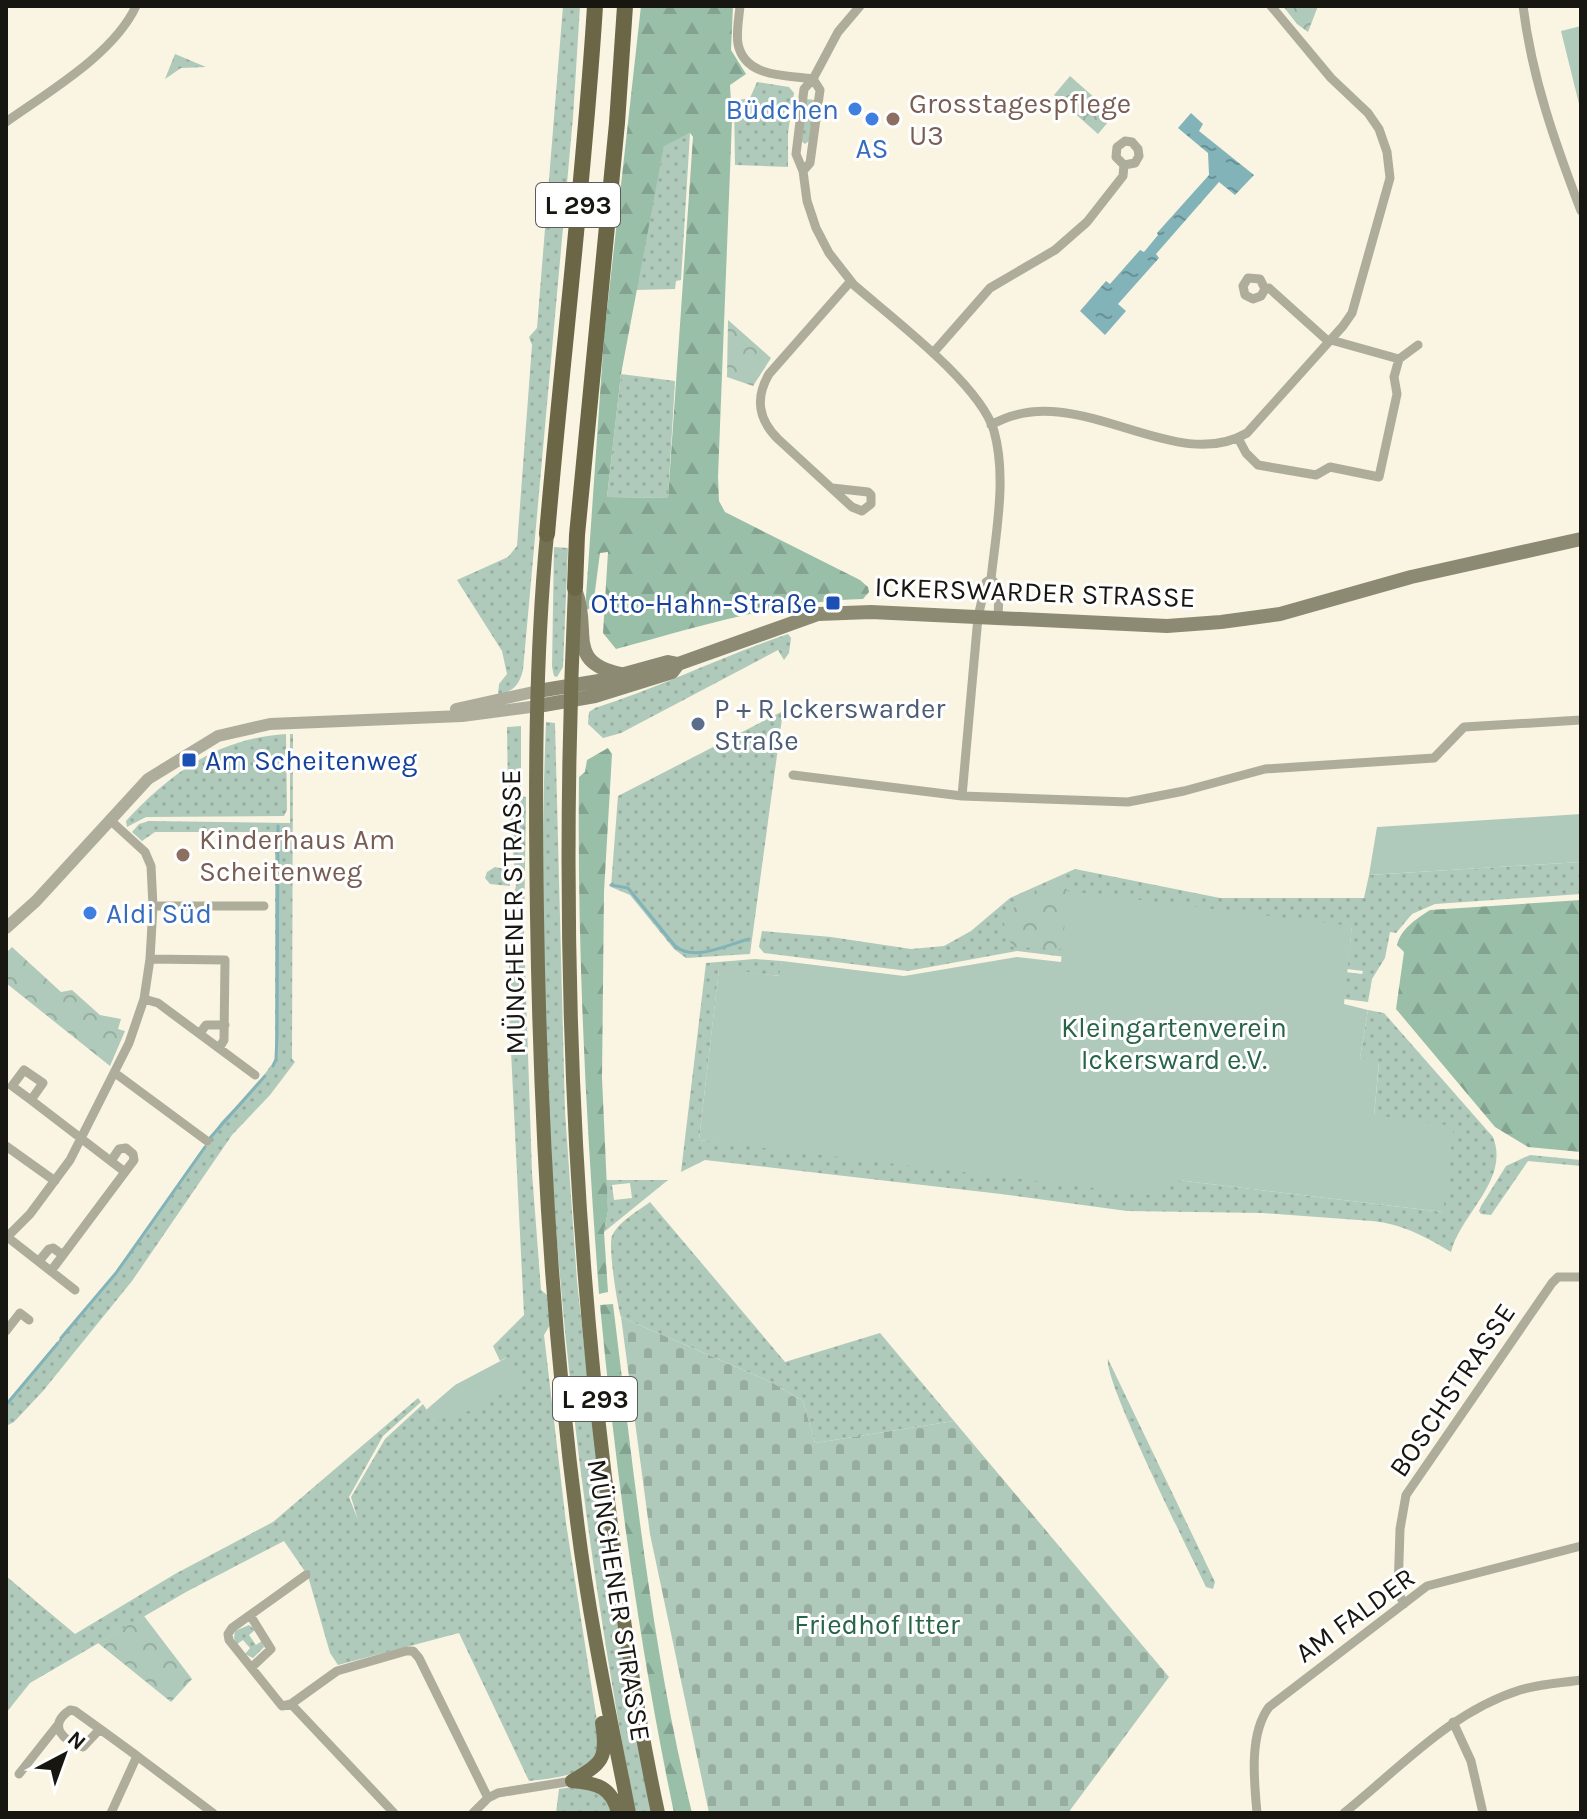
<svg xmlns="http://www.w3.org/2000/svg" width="1587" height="1819" font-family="Karla,sans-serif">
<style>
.grass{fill:url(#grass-dots);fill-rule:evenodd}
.forest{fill:url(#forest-firs);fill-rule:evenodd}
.cemetery{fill:url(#cemetery-stones)}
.park{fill:url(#park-crowns)}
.garden{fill:#afcaba}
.water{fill:url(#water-ripples)}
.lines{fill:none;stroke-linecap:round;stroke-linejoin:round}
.stream{stroke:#82b3b9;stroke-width:3}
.minor{stroke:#aead9c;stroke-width:9}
.tertiary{stroke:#aead9c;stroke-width:12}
.secondary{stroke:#8c8a72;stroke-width:14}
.primary{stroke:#747153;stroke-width:14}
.trunk{stroke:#6a6646;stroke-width:16}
.shop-dot{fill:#3f7fe0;stroke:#fff;stroke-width:3}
.education-dot{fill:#8d6e63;stroke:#fff;stroke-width:3}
.transit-dot{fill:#1a4fb4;stroke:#fff;stroke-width:3}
.service-dot{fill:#5c6f8a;stroke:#fff;stroke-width:3}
.labels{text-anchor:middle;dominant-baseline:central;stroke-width:6;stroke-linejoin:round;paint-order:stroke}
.shield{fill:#fff;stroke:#5d5c58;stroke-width:2}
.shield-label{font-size:26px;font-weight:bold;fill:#181610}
.education-label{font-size:28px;fill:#785e54;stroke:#fff;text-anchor:start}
.shop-label{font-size:28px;fill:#366cbe;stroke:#fff;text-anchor:end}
.street-label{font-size:28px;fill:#181610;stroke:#fff}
.transit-label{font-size:28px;fill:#164399;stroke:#fff;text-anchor:end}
.service-label{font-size:28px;fill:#4e5e75;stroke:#fff;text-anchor:start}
.park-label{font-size:28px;fill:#286546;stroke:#fff}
</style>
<defs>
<pattern id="grass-dots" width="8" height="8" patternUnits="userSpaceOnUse" patternTransform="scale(2)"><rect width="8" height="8" fill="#afcaba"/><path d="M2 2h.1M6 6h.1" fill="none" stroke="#96ad9f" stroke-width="1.8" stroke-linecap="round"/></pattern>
<pattern id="forest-firs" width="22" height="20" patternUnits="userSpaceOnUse" patternTransform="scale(2)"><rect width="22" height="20" fill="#99bfa8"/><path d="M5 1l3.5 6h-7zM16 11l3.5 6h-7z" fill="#83a390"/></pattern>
<pattern id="cemetery-stones" width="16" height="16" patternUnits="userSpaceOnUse" patternTransform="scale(2)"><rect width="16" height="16" fill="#afcaba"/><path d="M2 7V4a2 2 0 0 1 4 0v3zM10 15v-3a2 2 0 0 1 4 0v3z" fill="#96ad9f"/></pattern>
<pattern id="park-crowns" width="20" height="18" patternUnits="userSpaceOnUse" patternTransform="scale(2)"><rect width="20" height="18" fill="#afcaba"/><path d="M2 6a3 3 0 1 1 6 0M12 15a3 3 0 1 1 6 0" fill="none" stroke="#96ad9f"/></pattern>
<pattern id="water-ripples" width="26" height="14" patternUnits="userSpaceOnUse" patternTransform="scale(2)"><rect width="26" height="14" fill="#82b3b9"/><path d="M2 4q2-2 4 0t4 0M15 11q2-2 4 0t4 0" fill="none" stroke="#699195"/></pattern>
</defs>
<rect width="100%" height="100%" fill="#faf4e3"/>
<path class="grass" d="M563 6H580L573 117 523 670C519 686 513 691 498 695L499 684 507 674 502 651 457 580 508 557 517 546 532 345 529 337 537 328Z
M175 54 206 67 181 68 165 79Z
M757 82 789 87 794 93 788 133V167L735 165 734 101 750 98Z
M806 99 815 100 809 141 805 144 801 141Z
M690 133 681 280 676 281 675 289 636 290 664 145Z
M621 374 675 381 668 498 607 497Z
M554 547 568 548 563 667 557 677 554 676 552 667Z
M788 634 791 638 789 653 784 660 778 650 621 733 603 738 588 724 589 712 595 708C661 687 723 656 788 634Z
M783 711 750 954 686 958 674 949 630 895 611 887 618 796Z
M546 722 555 723 565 1112 577 1281 610 1580 652 1813H635C567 1455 531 1087 546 722Z
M521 726V796L526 797 524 936 532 1173 541 1290 547 1295 550 1325 544 1335 566 1523 599 1734C598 1740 598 1749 596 1754 587 1777 550 1778 529 1781L459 1633 338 1665 330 1653 308 1576 284 1541 186 1592 30 1683 6 1713V1576L75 1634 175 1574 273 1522 418 1398 421 1402 383 1436 349 1497 358 1520 351 1497 385 1439 423 1404 433 1420 507 1357 500 1361 493 1346 524 1315 509 1011V912L516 886 508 794 507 727Z
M286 734 287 810 284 816 146 817 127 827 126 821C170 773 219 738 286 734Z
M290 734H293L292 1059 295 1062 270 1095 232 1135 132 1281 43 1391 14 1422 6 1426V1403L116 1272 221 1122 256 1086 275 1060V832H155L142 841 132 832 139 824 149 821 290 823Z
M1581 862V894L1435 904 1412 914 1396 933 1390 932 1385 958 1372 979 1368 1002 1247 987 1246 979 1017 951 908 971 764 953 759 947 762 931 831 937 911 949 944 946 971 931 1010 898 1075 869 1220 898H1364L1369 875ZM1352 926 1347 969 1363 971 1362 974 1085 942Z
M495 867 509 870 510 886 490 884 485 878 487 872Z
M755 959 782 961 780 976 719 969 699 1140 1177 1180 1443 1212 1374 1116 1379 1063 1360 1058 1368 1010 1384 1013 1493 1137C1510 1180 1461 1213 1451 1252 1426 1237 1403 1224 1372 1221L1262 1213 1127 1211 1001 1194 705 1160 681 1172 706 963Z
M1530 1155 1581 1160V1166L1528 1161 1491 1215 1481 1214 1479 1211 1481 1206 1506 1166Z
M606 1180H668L604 1232 608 1211ZM630 1183 632 1198 614 1200 612 1185Z
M650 1202 785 1362 880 1333 954 1421 815 1443 803 1401 773 1383 621 1317C617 1304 608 1246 612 1236 618 1222 638 1211 650 1202Z
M1108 1359 1215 1582 1213 1589 1206 1587C1191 1555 1103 1380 1108 1359Z
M249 1625 255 1630 249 1635 256 1645 262 1641 264 1647 253 1658 245 1654 250 1648 243 1640 237 1644 234 1638 235 1631Z
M580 1786 603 1794 615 1813H556L559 1789Z"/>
<path class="forest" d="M641 6H733L731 50 746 74 730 85 732 120 718 477 719 501 725 512 860 580 868 587 869 592 863 599C779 601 697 627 616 649L603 633 608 552 600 553 593 606 585 611 604 337ZM690 133 693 137 668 498 607 497 621 374 664 146Z
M608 748 612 754 604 892 602 1078 608 1211 604 1232 608 1292 599 1294C586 1121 577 950 579 777L585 772 587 760Z
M1581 900V1152L1528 1147 1495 1127 1396 1009 1404 952 1397 945C1401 929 1416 919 1430 910Z
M613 1304C634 1474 651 1646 692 1813H674C639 1645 616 1475 600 1305Z"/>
<path class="cemetery" d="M621 1317 773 1383 803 1401 815 1443 954 1421 1169 1677 1068 1813H709L650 1534Z"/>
<path class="park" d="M1283 6H1318L1308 32 1297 24Z
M1070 76 1114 115 1098 134 1054 95Z
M728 320 771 358 753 386 727 377Z
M1061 882 1068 891 1063 949 1012 947 1003 920C1018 902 1037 884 1061 882Z
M12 947 61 992 72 990 100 1015 121 1019 118 1029 125 1031 110 1066 6 983V953Z
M144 1616 192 1679 171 1702 98 1643Z"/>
<path class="garden" d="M1581 26V112L1561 31Z
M1581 814V862L1369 875 1377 827Z
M1068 891 1352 926 1344 1004 1368 1010 1360 1058 1379 1062 1374 1115 1454 1126 1443 1212 1177 1180 1159 1196 699 1140 719 968 779 976 782 961 904 976 1017 957 1061 962Z
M508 1357 522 1383 469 1411 432 1420 426 1410 455 1385Z"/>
<path class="water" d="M1191 113 1203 124 1199 131 1254 175 1235 195 1219 182 1156 254 1159 258 1118 304 1126 311 1105 335 1080 311 1106 281 1110 284 1140 250 1144 252 1158 235 1157 233 1209 175 1208 153 1178 128Z"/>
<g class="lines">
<path class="stream" d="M611 885 628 888 675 946C694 962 727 945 749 939
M273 1066 276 1059 277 1035 278 826
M209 1139 265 1076
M61 1338 116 1273 205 1147
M6 1405 58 1343"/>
<path class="minor" d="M740 6C739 18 736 32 738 44 745 78 786 75 813 79
M860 6 838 32 813 79 804 89 796 154 803 171 807 201 816 228 829 253 854 285C892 318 980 384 994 431 1007 477 996 532 991 579L986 582 978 617 962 796 1128 802 1184 791 1265 769 1434 758 1464 727 1581 720
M1523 6C1532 78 1555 143 1581 211
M6 122C48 92 114 54 136 6
M803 171 810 163 820 90 813 79
M1265 289 1261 296 1253 299 1245 295 1243 286 1248 278 1260 279 1265 289 1269 288 1329 342
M933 353 990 288 1055 250 1087 222 1123 176 1124 165 1116 157 1117 147 1125 141 1132 142 1138 149 1139 156 1135 163 1124 165
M1399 359 1418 345
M991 425C1076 376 1172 477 1247 433L1343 326 1352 313 1390 178 1387 152 1379 129 1368 113 1331 78 1271 6
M1238 438 1246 453 1258 465 1316 475 1330 467 1379 477 1397 394 1394 377 1399 359 1331 340
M832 488 868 492 871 495V504L862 511 852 507 778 439C758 419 755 398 769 374L850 282
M991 579C1002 587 998 605 998 618
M793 775 962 796
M153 906H264
M150 959 225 960 224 1040 219 1048
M144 999 158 1003 255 1075
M200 1033 206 1025H225
M115 1073 207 1141
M31 1100 12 1086 24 1070 43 1083 31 1100 125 1172 51 1271
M6 1146 55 1181
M111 1161 119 1149 126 1148 133 1154 134 1160 125 1172
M6 1236 75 1290
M6 1238 30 1214 70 1160 129 1043 144 999 150 959 153 906 151 866 145 852 110 820
M39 1261 49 1249 53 1248 63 1255
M6 1331 20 1313 29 1320
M306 1575 232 1628 228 1634 229 1640 282 1706 291 1704 337 1671 406 1651H413L419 1658 488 1798
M1404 1604 1398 1592 1400 1529 1406 1495 1552 1283 1558 1277H1581
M250 1615 271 1649 252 1667
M291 1704 394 1813
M1453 1722 1471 1761 1483 1813
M100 1729 75 1711 70 1710C46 1726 64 1741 83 1747L100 1729 137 1756
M19 1774 57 1726
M111 1813 137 1756 213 1813
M473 1813 488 1798 498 1793 572 1781
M1257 1813C1254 1780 1249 1734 1269 1707L1427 1586 1581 1546
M1344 1813C1400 1768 1450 1712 1520 1690 1540 1684 1561 1683 1581 1680"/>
<path class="tertiary" d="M456 709 538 691
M6 928 36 901 148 779 218 736 270 724 462 716 538 706"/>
<path class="secondary" d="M576 592C591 632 565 662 621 674
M538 691 599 681 668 662 678 664 818 614 871 612 1167 626 1221 622 1280 614 1411 577 1581 539
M538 706 595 696 672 672 678 664"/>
<path class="primary" d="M547 534C535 660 535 788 537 915 540 1117 551 1320 577 1521 589 1619 610 1716 629 1813
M575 588C561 885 569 1181 605 1477 619 1590 634 1702 658 1813
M572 1781C602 1763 608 1760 602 1723
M572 1781C597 1783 612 1787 618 1813"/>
<path class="trunk" d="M547 534C562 358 584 182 595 6
M575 588 577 535 617 123 625 6"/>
</g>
<g class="shop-dot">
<circle cx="855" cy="109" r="8"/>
<circle cx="872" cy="119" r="8"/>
<circle cx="90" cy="913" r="8"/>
</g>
<g class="education-dot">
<circle cx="893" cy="119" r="8"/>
<circle cx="183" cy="855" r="8"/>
</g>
<g class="transit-dot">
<rect x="825" y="595" width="16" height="16" rx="4"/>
<rect x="181" y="752" width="16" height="16" rx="4"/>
</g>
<circle class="service-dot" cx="698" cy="724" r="8"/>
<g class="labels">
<g class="shield">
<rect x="536" y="183" width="84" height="44" rx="6"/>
<rect x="553" y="1377" width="84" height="44" rx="6"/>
</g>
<g class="shield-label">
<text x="578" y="205">L 293</text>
<text x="595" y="1399">L 293</text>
</g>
<g class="education-label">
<text x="909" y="103">Grosstagespflege<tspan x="909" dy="32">U3</tspan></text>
<text x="199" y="839">Kinderhaus Am<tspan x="199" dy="32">Scheitenweg</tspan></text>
</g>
<g class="shop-label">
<text x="839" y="109">Büdchen</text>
<text x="872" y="148" text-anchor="middle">AS</text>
<text x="106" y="913" text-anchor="start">Aldi Süd</text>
</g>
<g class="street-label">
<text transform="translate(1035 592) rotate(2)">ICKERSWARDER STRASSE</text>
<text transform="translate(513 912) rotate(-91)">MÜNCHENER STRASSE</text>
<text transform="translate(1452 1390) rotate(-56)">BOSCHSTRASSE</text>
<text transform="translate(619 1600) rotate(81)">MÜNCHENER STRASSE</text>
<text transform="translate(1355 1615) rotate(-36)">AM FALDER</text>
</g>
<g class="transit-label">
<text x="817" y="603">Otto-Hahn-Straße</text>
<text x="205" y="760" text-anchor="start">Am Scheitenweg</text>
</g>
<g class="service-label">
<text x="714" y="708">P + R Ickerswarder<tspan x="714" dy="32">Straße</tspan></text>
</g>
<g class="park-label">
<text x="1174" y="1027">Kleingartenverein<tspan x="1174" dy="32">Ickersward e.V.</tspan></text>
<text x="877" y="1624">Friedhof Itter</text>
</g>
</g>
<rect width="1587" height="1819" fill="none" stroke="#181610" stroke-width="16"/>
<g transform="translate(64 1755) rotate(41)" stroke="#ffffff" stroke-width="6" paint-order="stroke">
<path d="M0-6L14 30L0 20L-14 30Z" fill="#181610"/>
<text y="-12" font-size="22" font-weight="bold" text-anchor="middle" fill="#181610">N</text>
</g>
</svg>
